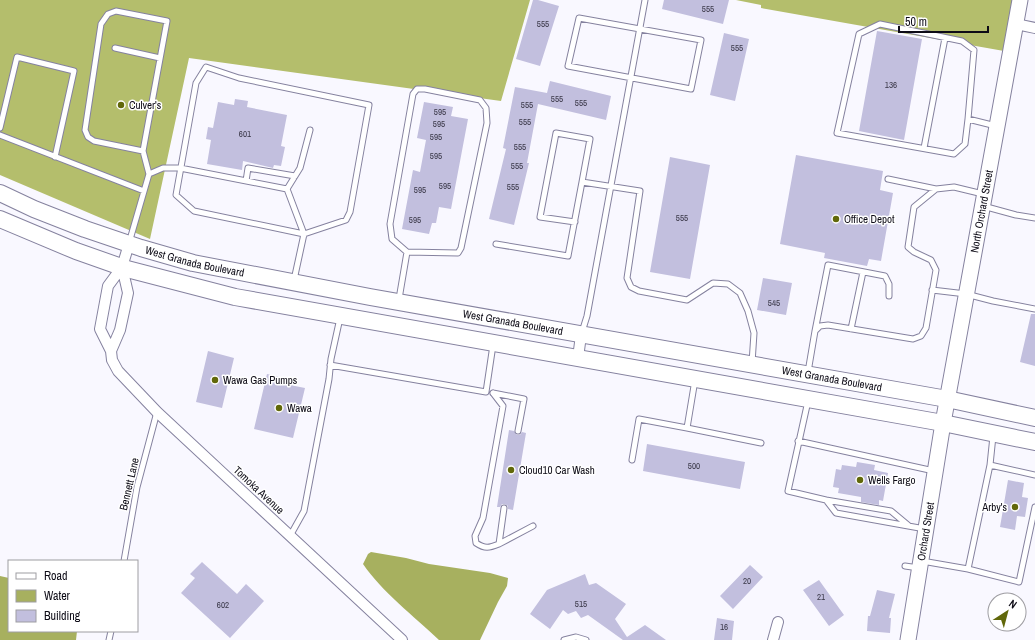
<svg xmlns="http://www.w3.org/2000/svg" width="1035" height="640" font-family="'Archivo Narrow',sans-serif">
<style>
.forest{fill:#b4be6c}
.water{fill:#a7b05f}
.building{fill:#c2bfde}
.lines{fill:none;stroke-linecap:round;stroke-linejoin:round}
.lane-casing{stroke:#85829f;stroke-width:7}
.street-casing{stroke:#85829f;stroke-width:12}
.secondary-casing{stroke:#85829f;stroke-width:17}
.primary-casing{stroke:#85829f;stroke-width:18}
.lane{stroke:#fff;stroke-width:5}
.street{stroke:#fff;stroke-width:10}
.secondary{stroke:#fff;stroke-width:15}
.primary{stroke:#fff;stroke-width:16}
.poi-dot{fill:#61680a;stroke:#fff;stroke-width:1.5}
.labels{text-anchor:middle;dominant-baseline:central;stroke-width:3;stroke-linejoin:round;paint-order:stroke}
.number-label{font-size:9px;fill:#3a3848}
.poi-label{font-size:11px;fill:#0d0b16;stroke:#fff;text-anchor:start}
.street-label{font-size:11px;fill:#0d0b16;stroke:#fff}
</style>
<rect width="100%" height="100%" fill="#f9f8ff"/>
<path class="forest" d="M0 0H530L501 101 189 58 150 239 0 175Z
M736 0H1014L1004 51 761 8V5Z"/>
<path class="water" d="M371 552 406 558 429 564 490 573 508 578 507 586 498 602 480 640H439C414 616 382 592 363 564L368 554Z
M0 576 9 578V631H77L76 640H0Z"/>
<path class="building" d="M533 0H538L559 6 540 66 516 59Z
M664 0H729L723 24 662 9Z
M877 31 922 39 904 140 859 131Z
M724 33 749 39 735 101 710 95Z
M550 81 611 96 606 120 538 104 527 163H529L514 225 489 219 506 149 503 148 515 87 547 93Z
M235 99 248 101 247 107 287 115 281 146 285 147 281 166 274 165 273 168 243 161 242 170 207 164 211 140 206 139 208 127 213 128 218 102 234 105Z
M424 102 453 107 451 116 468 119 451 209 439 207 436 223H432L429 234 402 229 413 170 420 172 426 140 417 138Z
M796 155 883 171 880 190 893 193 881 261 869 259 867 266 824 258 825 253 780 244Z
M670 157 710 165 690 279 650 272Z
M763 278 792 283 786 315 757 310Z
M1031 314H1035V366L1020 362Z
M208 351 234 358 222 408 196 402Z
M267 374 291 380 290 385 305 388 293 438 254 429Z
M509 430 514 431 517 435H520L522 432 526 433 513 510 508 509V506L505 504H502L500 507H497Z
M647 444 745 462 740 489 643 471Z
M857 462 875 465 874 470 888 473 883 501 879 500V505L861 502V497L838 493 839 488 833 487 836 469 841 470 842 465 856 467Z
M1008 480 1024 483 1022 497 1028 498 1025 517 1017 516 1015 530 1000 527Z
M202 562 237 594 246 584 264 601 230 638 181 593 195 578 190 574Z
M750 565 763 577 733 609 720 596Z
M585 574 589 585 596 583 626 604 615 619 627 637 645 625 666 640H623L588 615 581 618 576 611 568 614 563 610 550 629 530 614 547 590Z
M819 580 844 615 829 626 803 590Z
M877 590 895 594 889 618H891L890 633 867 631 868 616H870Z
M717 618 734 621 732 640H714Z"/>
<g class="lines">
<defs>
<path id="lane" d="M579 18 701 40 691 89 568 66Z
M115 48 160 58
M206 67 239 78 369 105 350 212 346 220 304 234 194 211 176 195 196 83Z
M417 89H425L480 100 486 108 487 123 461 248 458 253 407 252 392 239 390 224 413 94Z
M968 119 974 50 962 41 880 24 859 34 837 133 954 154 965 144 968 119 996 126
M0 128 17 57 74 71 55 157
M0 135 144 191
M924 148 945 38
M143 151 94 141 88 137 85 130 101 24 108 14 116 11 167 21 143 151 149 174
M888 179 936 189
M246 181 248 168 295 176
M287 189 300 168 310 130
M983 206 1016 215 1035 218
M575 222 540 217 556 133 590 139 582 182
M129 243 149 174 163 168H180L287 189 304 234 294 280
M496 244 568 256 582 182 640 191 627 278 631 287 639 291 687 300 713 283 728 284 740 293 748 311 754 333 752 363
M932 290 966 294 993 301 1035 309
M399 299 407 252
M851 329 863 272
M815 331 828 265 885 276 889 284V296
M582 332 587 316 645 0
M330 365 486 392 493 345
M808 372 815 331 820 326 828 325 913 339 921 336 926 328 936 270 931 260 914 252 908 247 914 207 936 189 954 187 983 194
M493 393 503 406 483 518 475 536 476 543C485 549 489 548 499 544L504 508
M493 393 524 399 518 431
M808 401 788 491 826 500 836 513 925 529
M687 428 761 443
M798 441 934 471
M632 460 639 419 687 428 695 380
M990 465 993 436
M826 500 891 511 909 526
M290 536 304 511 329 379 331 359 340 318
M499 544 533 526
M124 561 137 487 157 412
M922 561 968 569 1019 582 1035 507
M905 566 919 568
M968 569 990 465 1035 475
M109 640 111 631
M564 640 576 637 586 640"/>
<path id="street" d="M1016 24 1035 28
M129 244 122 267 108 286 100 329 111 351 112 360 118 371 157 412 402 640
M111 351 120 330 128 293 122 267
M578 358 581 335
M773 640 778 622"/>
<g id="secondary">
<path id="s1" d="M908 640 943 423 1020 0"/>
</g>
<g id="primary">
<path id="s2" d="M0 193 34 209 85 229 141 248 193 263 370 297 947 399 1035 418"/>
<path d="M0 219 76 251 127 269 235 297 943 423 1035 442"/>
</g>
</defs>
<use href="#lane" class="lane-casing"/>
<use href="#street" class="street-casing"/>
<use href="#secondary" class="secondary-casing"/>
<use href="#primary" class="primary-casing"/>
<use href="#lane" class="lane"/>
<use href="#street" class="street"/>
<use href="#secondary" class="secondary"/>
<use href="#primary" class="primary"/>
</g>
<g class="poi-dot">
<circle cx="121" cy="105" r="4"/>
<circle cx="836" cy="219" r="4"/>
<circle cx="215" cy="380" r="4"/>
<circle cx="279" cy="408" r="4"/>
<circle cx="511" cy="470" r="4"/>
<circle cx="860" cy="480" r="4"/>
<circle cx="1015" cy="507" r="4"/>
</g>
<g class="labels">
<g class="number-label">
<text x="708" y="9">555</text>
<text x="543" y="24">555</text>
<text x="737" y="48">555</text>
<text x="891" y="85">136</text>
<text x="557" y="99">555</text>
<text x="581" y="103">555</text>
<text x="527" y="105">555</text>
<text x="440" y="112">595</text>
<text x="525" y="122">555</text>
<text x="439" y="124">595</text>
<text x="245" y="134">601</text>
<text x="436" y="137">595</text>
<text x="520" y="147">555</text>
<text x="436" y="156">595</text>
<text x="517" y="166">555</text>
<text x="445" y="186">595</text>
<text x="513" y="187">555</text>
<text x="420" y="190">595</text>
<text x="682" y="218">555</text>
<text x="415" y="220">595</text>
<text x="774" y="303">545</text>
<text x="694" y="466">500</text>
<text x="747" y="581">20</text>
<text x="821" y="597">21</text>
<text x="581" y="604">515</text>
<text x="223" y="605">602</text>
<text x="724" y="627">16</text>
</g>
<g class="poi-label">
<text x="129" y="105">Culver's</text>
<text x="844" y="219">Office Depot</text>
<text x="223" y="380">Wawa Gas Pumps</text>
<text x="287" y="408">Wawa</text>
<text x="519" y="470">Cloud10 Car Wash</text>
<text x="868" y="480">Wells Fargo</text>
<text x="1007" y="507" text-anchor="end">Arby's</text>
</g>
<g class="street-label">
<text stroke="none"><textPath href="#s1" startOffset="435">North Orchard Street</textPath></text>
<text stroke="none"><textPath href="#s2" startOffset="207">West Granada Boulevard</textPath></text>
<text stroke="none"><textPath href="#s2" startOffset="531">West Granada Boulevard</textPath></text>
<text stroke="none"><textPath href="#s2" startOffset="855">West Granada Boulevard</textPath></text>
<text transform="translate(129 484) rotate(-77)">Bennett Lane</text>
<text transform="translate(259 490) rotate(43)">Tomoka Avenue</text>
<text stroke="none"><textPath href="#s1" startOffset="110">Orchard Street</textPath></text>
</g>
</g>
<rect x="8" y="560" width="130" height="72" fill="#ffffff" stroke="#9e9da2"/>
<rect x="16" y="573" width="20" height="6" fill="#ffffff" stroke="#9e9da2"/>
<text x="44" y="580" font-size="12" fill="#0d0b16">Road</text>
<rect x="16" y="590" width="20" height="12" fill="#a7b05f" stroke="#9e9da2"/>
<text x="44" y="600" font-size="12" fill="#0d0b16">Water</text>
<rect x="16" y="610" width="20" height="12" fill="#c2bfde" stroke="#9e9da2"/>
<text x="44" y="620" font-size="12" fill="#0d0b16">Building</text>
<g transform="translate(1007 612) rotate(36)"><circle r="19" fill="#ffffff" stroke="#9e9da2"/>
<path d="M0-3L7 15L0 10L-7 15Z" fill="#61680a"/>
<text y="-6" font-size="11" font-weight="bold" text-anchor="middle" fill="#0d0b16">N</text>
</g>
<path d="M899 26v6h89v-6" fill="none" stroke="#0d0b16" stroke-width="2"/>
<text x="905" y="26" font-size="12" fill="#0d0b16" stroke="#ffffff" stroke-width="3" paint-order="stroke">50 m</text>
</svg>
